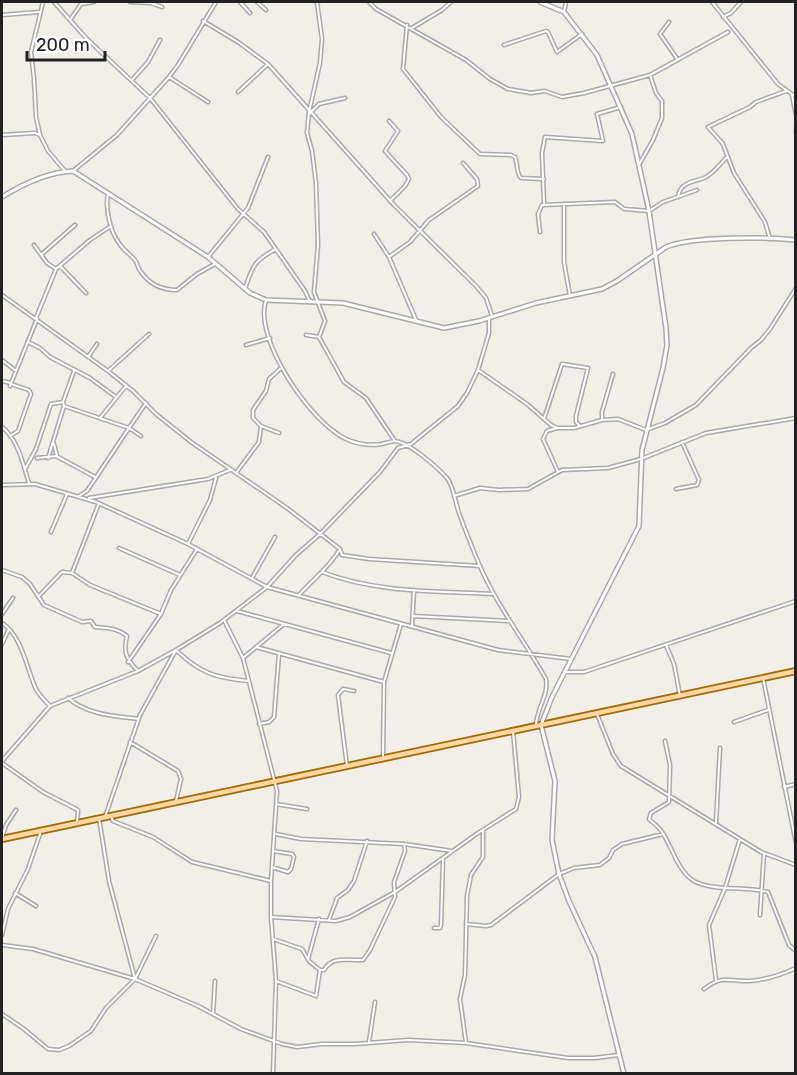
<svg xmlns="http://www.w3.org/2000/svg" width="797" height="1075" font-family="Rubik,sans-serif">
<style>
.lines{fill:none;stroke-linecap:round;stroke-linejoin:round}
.minor-casing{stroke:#a9a9a9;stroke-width:5}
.tertiary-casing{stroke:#a9a9a9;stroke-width:6}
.primary-casing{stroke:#a06b00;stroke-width:8}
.minor{stroke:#fff;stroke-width:2}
.tertiary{stroke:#fff;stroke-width:3}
.primary{stroke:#fcd6a4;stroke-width:4.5}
</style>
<rect width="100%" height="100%" fill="#f2efe9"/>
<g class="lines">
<defs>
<path id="minor" d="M43 2 31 52 34 79 36 117 40 135 48 151 65 171
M54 2 86 38 150 98 238 209 264 232 305 291 310 302
M130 2 151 3 162 7
M240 2 250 13
M257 2 266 10
M317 2 322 39 320 63 309 112 307 133 312 151 316 183 318 245 314 292 325 321 319 337
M369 2 376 9 466 60 490 79 508 89 531 93 545 91 562 97 584 93 650 75 728 32
M712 2 778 84 796 97
M564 12 566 2
M2 15 39 12
M723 17 731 13 741 2
M70 20 81 4 94 2
M203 21 238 42 268 64 394 205 477 287 486 298 492 316
M669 22 660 34 678 60
M407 25 403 69 441 117 480 154 511 155 515 157C518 164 516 173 521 178L544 179
M412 28 442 10 451 2
M504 45 546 31 548 32 557 52 582 34
M169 77 208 102
M132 80 148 62 160 40
M238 92 268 64
M792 95 796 115
M310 113 319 104 345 98
M389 121 398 131 385 151 407 175 409 179 405 186 390 201
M796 128V133
M2 135 35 133 40 135
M640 163 653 140 662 118V101L656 93 650 75
M73 171 117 135 169 77 178 65 216 2
M108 194C105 209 110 231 119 243 123 250 130 254 135 260 138 264 138 269 141 272 150 285 162 290 177 290L197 274 215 264
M678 197C680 182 693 182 704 178 713 174 720 164 727 157
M544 203 542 153 545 137 603 141 597 114 621 107
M564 204V262L570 296
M540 232 538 214 542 205 615 202 624 209 649 211 663 202 697 190
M374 234 389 257 416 320
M770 239 765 222 734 173 723 144 708 127 750 107 756 102 786 91
M34 245 47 263 56 269
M42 254 75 225
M208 257 248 208 268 157
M389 257 410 242 429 220 478 186 477 179 463 163
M60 266 86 293
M245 289C252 266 255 260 276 249
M2 295 108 371 133 391 156 414 191 442 287 508 340 549 342 555 369 559 480 566
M266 300C253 339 311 423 346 439 357 444 370 446 382 444 386 443 392 441 395 441 409 442 438 468 447 478 454 487 455 502 459 513 465 530 472 547 479 564 496 604 524 640 546 679 549 695 536 709 536 726
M36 318 56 269 90 240 111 226
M306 335 319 337 344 382 366 398 395 441
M28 342 40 348 50 357 90 378 116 397
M246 345 270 338
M88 357 97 344
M2 360 16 371
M478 370 527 404 551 425 557 428H574L602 420 618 419 646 430 665 423 696 405 751 348 761 340 770 329 796 288
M108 371 149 334
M2 381 11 383
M10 386 37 319
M63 402 74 371
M64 406 129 428 87 491 79 496
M100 418 126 386
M544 419 562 364 588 368 576 416V422L580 426
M602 420V412L613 374
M261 426 279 433
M2 427C18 439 23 464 29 483
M557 428 547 431 543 439 558 472
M10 436 18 431 31 394 29 390 11 384
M141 436 129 428 146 403
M54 444 57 456
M37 458 56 456 95 477
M25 469 36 449 51 404 63 402 64 406 48 458
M236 473 259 442 261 426 253 418V410L266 391 269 379 280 369
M2 485 35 484 96 502 188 544 267 587 498 650 571 659
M676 489 697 485 699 480 682 442
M454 496 480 488 499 490 528 489 562 470 608 468 641 459 706 433 796 418
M89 498 208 479 230 470
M99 503 72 573 90 585 161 614
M51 532 67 494
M188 544 210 500 216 478
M119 548 180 575
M2 570 22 577 30 584 44 605 82 622 91 621 95 627C108 628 117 628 127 636 123 652 126 659 138 671
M322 572C376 593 437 591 494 594
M252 578 275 537
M299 595C313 579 329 568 340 549
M38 597 62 572 72 573
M237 611 391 653
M2 614 13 598
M413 616 509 621
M224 620 243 658 277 791 271 881V917L276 981 273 1074
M2 623C22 636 26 666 35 687 38 694 44 700 50 706
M412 626 414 590
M2 644 9 629
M666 645 674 664 680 696
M256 647 384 682
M243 658 284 624
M128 662 161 614 171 590 197 549
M565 672H584L796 601
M763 678 796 843
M68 698C88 715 114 716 139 719
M597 714 613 754 621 766 761 852 796 865
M734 722 768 710
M259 724 269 722 274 717 279 654
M665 741 670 765 669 802 651 813 649 819C653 823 659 827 662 832 672 847 677 868 691 879 707 892 748 886 768 892L789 945 796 951
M130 742 178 771 181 779 176 801
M383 757 384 682 401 624
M2 761 50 706 138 671 176 650 220 623 267 587 296 555 320 534 380 472 398 448 411 444 458 406 467 393 478 370 489 333V318
M2 763 43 792 78 810 77 823
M347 766 338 695 343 689 354 691
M784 787 796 784
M276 804 307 809
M111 816 113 821 153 837 192 862 271 881
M105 817 140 715 176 650C200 673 215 678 249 681
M99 818 109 881 135 979
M716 823 720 748
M276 834 301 839 404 844 452 851
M2 838 6 825 16 810
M272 867 288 872 291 869 294 857 292 854 273 851
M15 893 36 906
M760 915 764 853
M271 917 336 921 350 917 395 892 478 833 516 809 519 797 513 731
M329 920 337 898 348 890 354 881 367 841
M466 924 486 926 491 925 559 874 574 868 600 865 609 858 613 850 622 844 663 834
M434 928H440L441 925 443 858
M2 935 8 909 28 869 41 831
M273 939 302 949 309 961 320 970
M2 945 33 949 135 979 198 1006 241 1029 282 1044 297 1047 322 1044H355L408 1040 466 1043 568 1058H594L619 1055
M308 959 319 919
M320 970H324C333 955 347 961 363 960L370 950 395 897 394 882 405 851 404 844
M716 980 709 925 725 888 740 839
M276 981 316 996 320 970
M704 989C724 974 727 982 749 981 765 980 781 975 796 968
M2 1014 24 1029 48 1049 59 1050 69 1046 91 1031 106 1008 135 979 156 936
M213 1014 215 981
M369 1042 375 1002
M466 1043 460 999 465 975 467 896 471 875 483 857V830"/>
<path id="tertiary" d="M540 2 564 12 597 55 632 134 649 211 666 328 667 345 663 368 642 450 639 526 552 697 541 725 555 781 552 840 559 874 569 901 595 957 624 1074
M2 197C23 184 47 172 73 171L208 257 250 293 266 300 343 303 444 328 479 321 536 303 602 289 617 281 666 247C692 236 766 237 796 240"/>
<path id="primary" d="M2 839 796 671"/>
</defs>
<use href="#minor" class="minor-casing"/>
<use href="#tertiary" class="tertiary-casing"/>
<use href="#primary" class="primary-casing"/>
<use href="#minor" class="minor"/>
<use href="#tertiary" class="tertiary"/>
<use href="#primary" class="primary"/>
</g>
<rect width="797" height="1075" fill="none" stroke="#222222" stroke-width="6"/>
<path d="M27 51v9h78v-9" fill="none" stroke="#222222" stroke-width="3"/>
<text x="36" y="51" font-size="18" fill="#222222" stroke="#ffffff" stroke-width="4.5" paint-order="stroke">200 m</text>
</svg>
